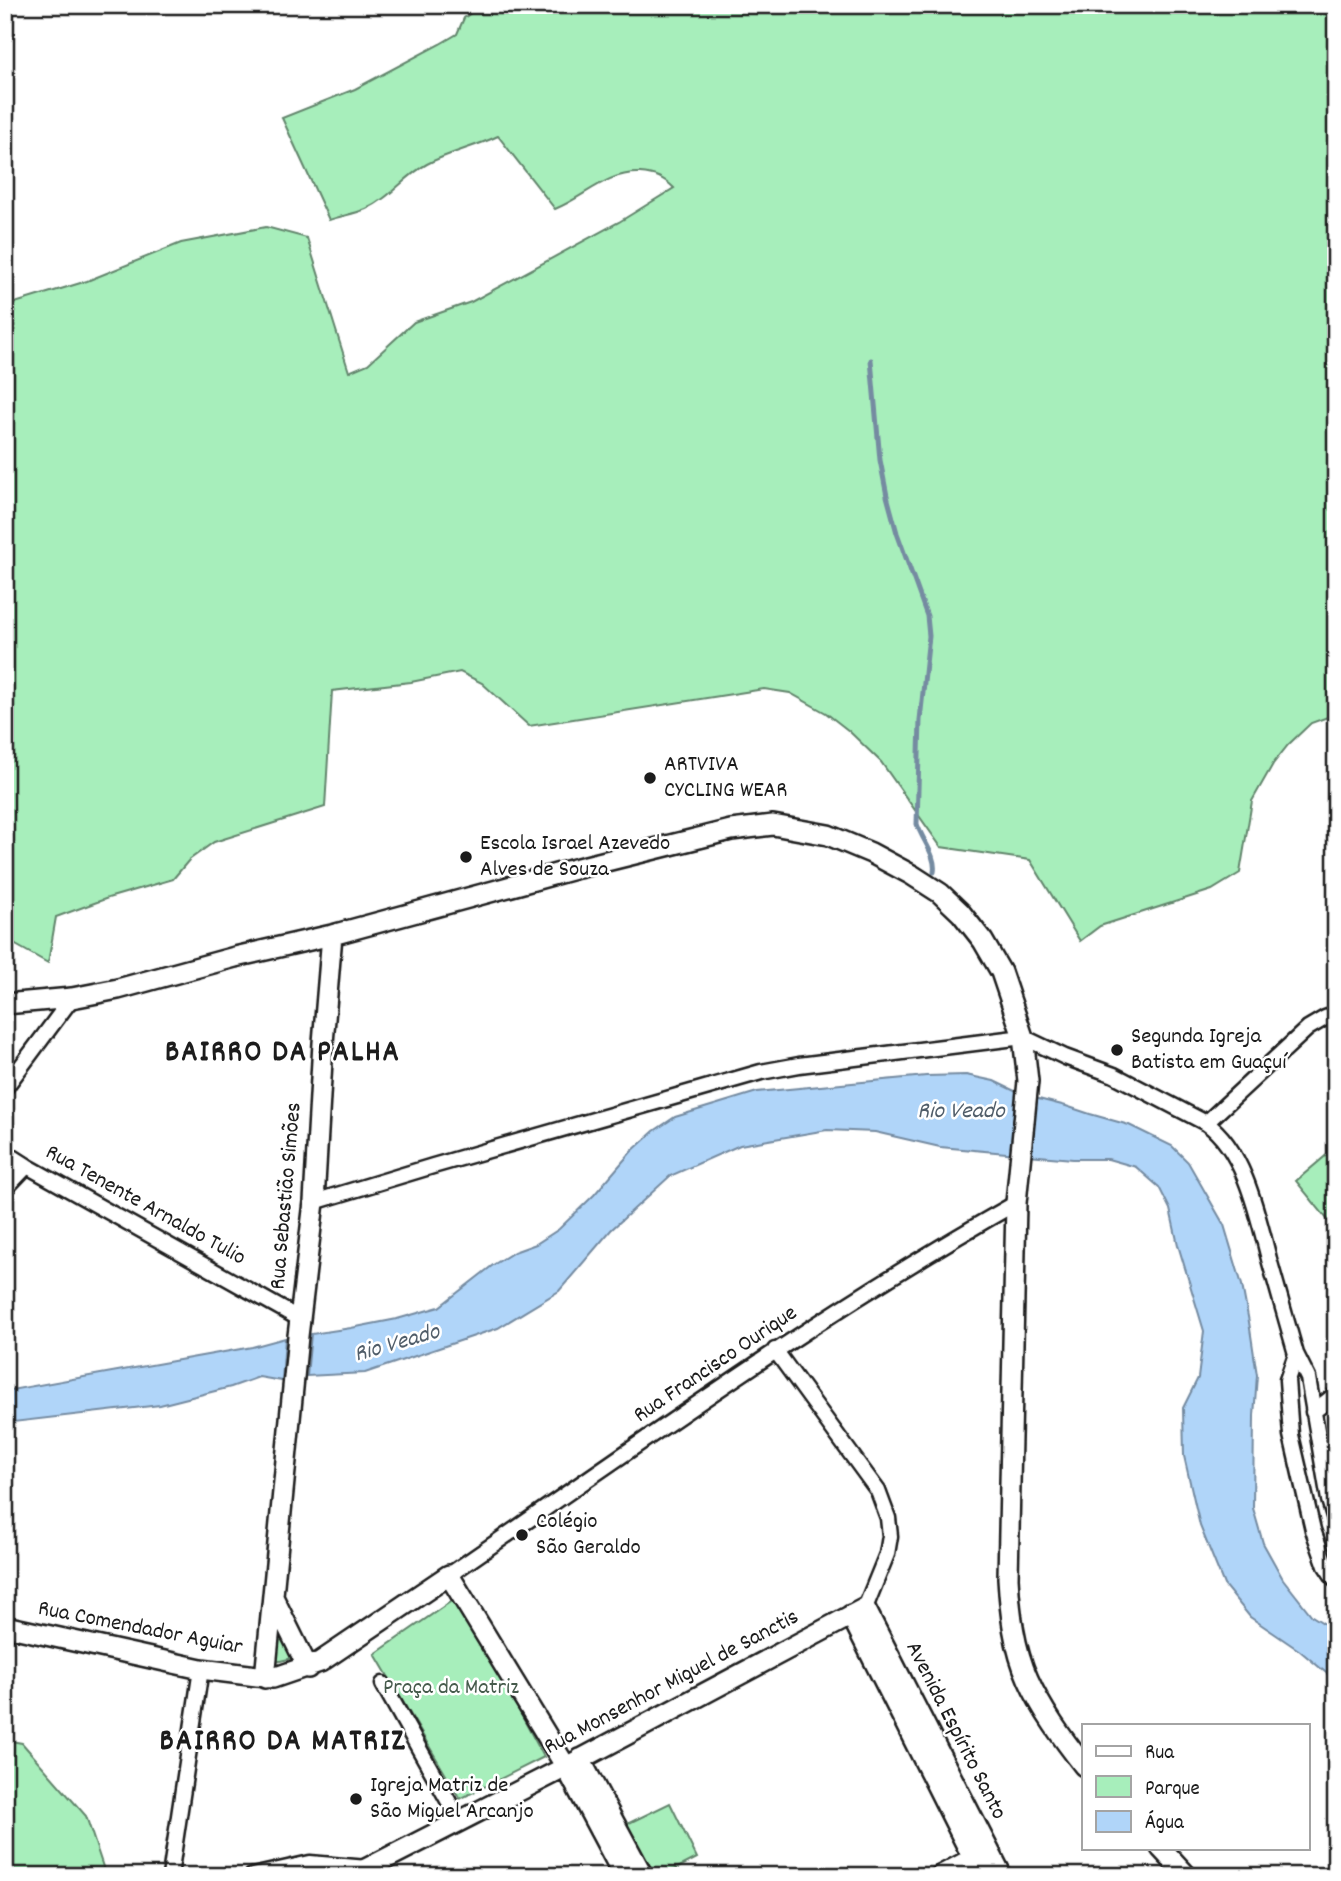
<svg xmlns="http://www.w3.org/2000/svg" width="1341" height="1881" font-family="Dekko,sans-serif">
<style>
.green{fill:#a7eebb;stroke:#62856c;stroke-width:2}
.water{fill:#b0d5f9;stroke:#758ba1;stroke-width:2}
.lines{fill:none;stroke-linecap:round;stroke-linejoin:round}
.stream{stroke:#758ba1;stroke-width:5}
.minor-casing{stroke:#1c1c1c;stroke-width:19}
.tertiary-casing{stroke:#1c1c1c;stroke-width:24}
.minor{stroke:#fff;stroke-width:14}
.tertiary{stroke:#fff;stroke-width:19}
.poi-dot{fill:#1c1c1c;stroke:#fff;stroke-width:2.5}
.labels{text-anchor:middle;dominant-baseline:central;stroke-width:5;stroke-linejoin:round;paint-order:stroke}
.poi-label{font-size:23px;fill:#1c1c1c;stroke:#fff;text-anchor:start}
.street-label{font-size:23px;fill:#1c1c1c;stroke:#fff}
.park-label{font-size:23px;fill:#465b4c;stroke:#fff}
.water-label{font-size:24px;font-style:italic;fill:#505d69;stroke:#fff}
.district-label{font-size:30px;font-weight:bold;letter-spacing:2px;fill:#1c1c1c;stroke:#fff}
</style>
<rect width="100%" height="100%" fill="#fff"/>
<filter id="ink" filterUnits="userSpaceOnUse"><feTurbulence type="fractalNoise" baseFrequency=".0143" numOctaves="2"/><feDisplacementMap in="SourceGraphic" scale="14" xChannelSelector="R" yChannelSelector="G"/><feConvolveMatrix kernelMatrix="1 2 1 2 8 2 1 2 1" color-interpolation-filters="sRGB"/></filter>
<g filter="url(#ink)">
<path class="green" d="M482 5H1336V714L1311 723 1288 745 1273 764 1252 801 1240 873 1212 890 1100 926 1080 941 1030 860 941 847 881 762 849 731 826 713 790 693 764 689 529 726 482 683 460 672 411 682 332 691 325 807 214 842 189 860 173 879 108 898 56 917 48 963 5 939V306L87 281 181 243 266 227 307 238 349 372 368 364 414 322 471 302 619 222 674 188C664 178 655 174 640 173 606 172 585 197 555 209L498 136C475 147 450 152 427 164 405 176 389 199 366 209 354 214 341 216 329 220L282 118 355 89 440 44 457 34 464 18Z
M1336 1147V1230L1296 1181Z
M453 1600 492 1661 544 1757 460 1799 375 1654Z
M278 1625 297 1657 276 1662Z
M5 1740 22 1743 86 1816 106 1876H5Z
M670 1803 697 1858 662 1876H652L627 1824Z"/>
<path class="water" d="M966 1075 994 1081 1023 1095 1066 1106 1090 1114 1129 1125 1172 1146 1188 1162 1224 1225 1242 1285 1249 1322 1257 1375 1254 1416 1253 1508 1263 1543 1283 1579 1312 1616 1336 1631V1681L1300 1651 1250 1617 1224 1585 1200 1526 1184 1456 1183 1408 1198 1378 1204 1331 1178 1245 1170 1209 1159 1187 1136 1167 1108 1159H1073L940 1147 875 1132 827 1130 740 1145 670 1176 611 1230 559 1291 498 1328 365 1373 307 1376 311 1334 351 1328 397 1319 439 1307 493 1265 514 1252 536 1244 559 1229 594 1195 631 1152 654 1131 675 1117 757 1092 926 1076Z
M285 1338 282 1381 259 1377 231 1387 160 1405 5 1423V1391L252 1347Z"/>
<g class="lines">
<path class="stream" d="M871 360 880 460 887 496 897 533 927 616 929 636 920 720 917 824C922 840 937 856 934 872"/>
<defs>
<path id="minor" d="M5 1088 72 998
M1206 1123 1308 1028 1325 1018 1336 1014
M5 1152 27 1166 300 1319
M5 1189 27 1166
M314 1202 433 1166 761 1072 799 1065 1023 1037 1065 1057 1114 1075 1206 1123C1244 1149 1258 1216 1269 1259 1278 1290 1287 1322 1296 1354L1308 1378 1329 1500 1336 1523
M775 1350 878 1491 888 1518 890 1536 887 1554 865 1608
M1296 1354 1287 1380 1291 1435 1313 1530 1326 1566 1336 1581
M1313 1412 1336 1394
M449 1575C635 1447 819 1314 1016 1203
M383 1684 459 1820
M170 1876 201 1669
M252 1876 310 1863 367 1868"/>
<path id="tertiary" d="M5 1004 72 998 118 989 235 957 332 935 578 868 731 830 773 825 828 835 871 853 912 875 940 893 961 913 983 941 1001 972 1023 1037 1028 1081 1016 1203 1008 1578C1010 1612 1014 1648 1028 1679 1042 1711 1063 1739 1084 1766
M274 1599 308 1668
M851 1615 982 1876
M5 1626 201 1669 273 1678 320 1662 449 1575 566 1767 624 1876
M265 1678 298 1336 314 1202 323 1043 332 935
M580 1759 643 1876
M1161 1848 1187 1876
M352 1876 566 1767 865 1608 1002 1876
M940 1876 983 1853"/>
</defs>
<use href="#minor" class="minor-casing"/>
<use href="#tertiary" class="tertiary-casing"/>
<use href="#minor" class="minor"/>
<use href="#tertiary" class="tertiary"/>
</g>
</g>
<g class="poi-dot">
<circle cx="650" cy="778" r="7"/>
<circle cx="466" cy="857" r="7"/>
<circle cx="1117" cy="1050" r="7"/>
<circle cx="522" cy="1535" r="7"/>
<circle cx="356" cy="1799" r="7"/>
</g>
<g class="labels">
<g class="poi-label">
<text x="664" y="765">ARTVIVA<tspan x="664" dy="26">CYCLING WEAR</tspan></text>
<text x="480" y="844">Escola Israel Azevedo<tspan x="480" dy="26">Alves de Souza</tspan></text>
<text x="1131" y="1037">Segunda Igreja<tspan x="1131" dy="26">Batista em Guaçuí</tspan></text>
<text x="536" y="1522">Colégio<tspan x="536" dy="26">São Geraldo</tspan></text>
<text x="370" y="1786">Igreja Matriz de<tspan x="370" dy="26">São Miguel Arcanjo</tspan></text>
</g>
<g class="street-label">
<text transform="translate(287 1196) rotate(-85)">Rua Sebastião Simões</text>
<text transform="translate(145 1206) rotate(29)">Rua Tenente Arnaldo Tulio</text>
<text transform="translate(716 1365) rotate(-34)">Rua Francisco Ourique</text>
<text transform="translate(140 1629) rotate(11)">Rua Comendador Aguiar</text>
<text transform="translate(672 1683) rotate(-28)">Rua Monsenhor Miguel de Sanctis</text>
<text transform="translate(955 1731) rotate(63)">Avenida Espírito Santo</text>
</g>
<g class="park-label">
<text x="451" y="1688">Praça da Matriz</text>
</g>
<g class="water-label">
<text x="961" y="1112">Rio Veado</text>
<text transform="translate(397 1344) rotate(-16)">Rio Veado</text>
</g>
<g class="district-label">
<text x="283" y="1054">BAIRRO DA PALHA</text>
<text x="283" y="1743">BAIRRO DA MATRIZ</text>
</g>
</g>
<rect width="1341" height="1881" fill="none" stroke="#fff" stroke-width="28"/>
<rect x="14" y="14" width="1313" height="1853" fill="none" stroke="#1c1c1c" stroke-width="2.5" filter="url(#ink)"/>
<rect x="1082" y="1724" width="228" height="126" fill="#ffffff" stroke="#a4a4a4" stroke-width="2"/>
<rect x="1096" y="1746" width="35" height="10" fill="#ffffff" stroke="#a4a4a4" stroke-width="2"/>
<text x="1145" y="1758" font-size="21" fill="#1c1c1c">Rua</text>
<rect x="1096" y="1776" width="35" height="21" fill="#a7eebb" stroke="#a4a4a4" stroke-width="2"/>
<text x="1145" y="1794" font-size="21" fill="#1c1c1c">Parque</text>
<rect x="1096" y="1811" width="35" height="21" fill="#b0d5f9" stroke="#a4a4a4" stroke-width="2"/>
<text x="1145" y="1828" font-size="21" fill="#1c1c1c">Água</text>
</svg>
